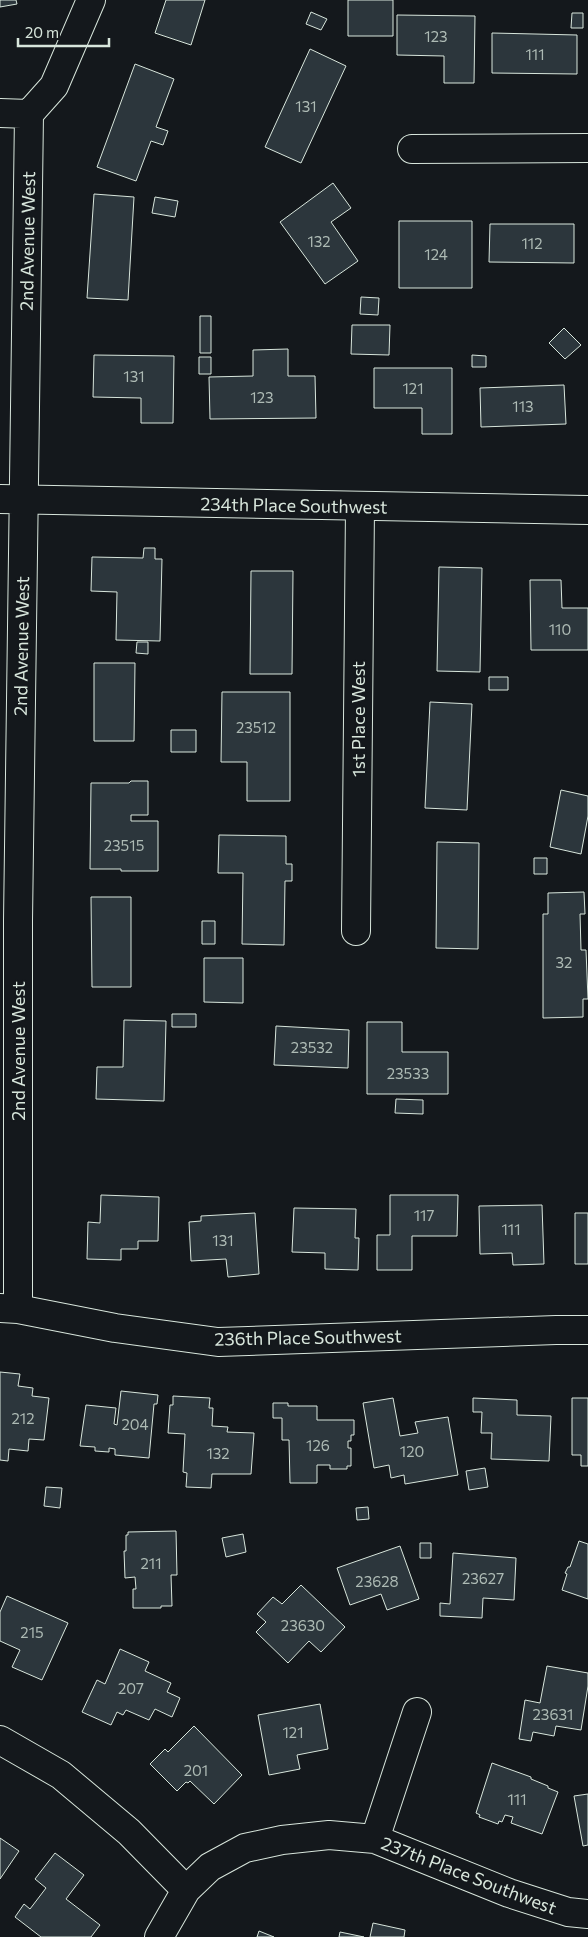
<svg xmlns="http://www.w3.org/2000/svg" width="588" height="1937" font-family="Commissioner,sans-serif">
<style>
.building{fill:#2c363c;stroke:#d8e6dc}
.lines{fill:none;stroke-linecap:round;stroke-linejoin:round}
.street-casing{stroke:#d8e6dc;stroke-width:30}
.street{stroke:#14181c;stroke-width:28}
.labels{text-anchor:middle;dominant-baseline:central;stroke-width:4;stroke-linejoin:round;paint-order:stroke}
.number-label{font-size:15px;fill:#adbab4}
.street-label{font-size:18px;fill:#d8e6dc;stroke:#14181c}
</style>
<rect width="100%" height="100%" fill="#14181c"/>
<path class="building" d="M0 0H16L17 4 0 7Z
M166 0H205L191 45 155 33Z
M348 0H393V36H348Z
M311 12 327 19 321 30 306 24Z
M572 13H583V28H571Z
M397 15 475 16 474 83H444V56L397 55Z
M492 33 577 35V74L492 73Z
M310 49 346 66 301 163 265 147Z
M135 64 174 79 156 127 168 131 163 145 151 141 136 181 97 167Z
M333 183 351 208 331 222 358 261 325 284 280 222Z
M94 194 134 197 128 300 87 298Z
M155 197 178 201 175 217 152 213Z
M399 221H472V288H399Z
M490 224H574V263L489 262Z
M361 297 379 298 378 315 360 314Z
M200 316H211V353H200Z
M352 325H390L389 355 351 354Z
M564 328 581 345 565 359 549 343Z
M288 349V376H315L316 418 210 419 209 377 253 376V350Z
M94 355 174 356 173 423H141V398L93 397Z
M472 355 486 356V367H472Z
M199 357H211V374H199Z
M374 368H452V434H422V408H374Z
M564 385 566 424 481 427 480 388Z
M144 548H155V559H162L160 641 116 640 117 592 91 591 92 557 143 558Z
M439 567 482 568 480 672 437 671Z
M251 571H293L292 674H250Z
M530 580H561L562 608H588V650H531Z
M137 642H148V654L136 653Z
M94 663H135L134 741H94Z
M489 677H508V690H489Z
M222 692H290V801H247V762H221Z
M430 702 472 704 467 810 425 808Z
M171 730H196V752H171Z
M131 781H148V815H131V821H158V871H121V869H90L91 783H129Z
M561 790 588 796V816L581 854 550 847Z
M219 835 286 836V864H292V881H285L284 945 242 944 243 873H218Z
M437 842 479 843 478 949 436 948Z
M534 858H547V874H534Z
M584 892 585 914H580L581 950H586L588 999H583V1017L543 1018V914H548V893Z
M91 897H131V987H92Z
M202 921H215V944H202Z
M204 958H243V1003L204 1002Z
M172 1014H196V1027H172Z
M124 1020 166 1021 164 1101 96 1099 97 1067H123Z
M367 1022H402V1052H448V1094H367Z
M276 1026 349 1030 348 1068 274 1065Z
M396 1099 423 1100V1114L395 1113Z
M101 1195 159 1197 158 1241H138V1249H121V1260L87 1259 88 1222 100 1223Z
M390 1195H458L457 1236H412V1270H377V1235H390Z
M542 1205 544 1264 513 1265 512 1253 480 1254 479 1206Z
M294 1208 356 1209 355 1238H359L358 1270 325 1269V1253L292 1252Z
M255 1213 259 1274 228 1277 226 1259 191 1261 189 1222 201 1221V1216Z
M575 1213H588V1264H575Z
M0 1372 20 1374 18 1386 33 1388 32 1396 49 1398 44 1440 29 1439 28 1451 9 1449 8 1461 0 1460Z
M121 1391 158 1395 157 1404H154L149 1458 115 1455V1449L109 1448V1452L95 1451V1447L80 1446 86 1405 116 1408 114 1424 117 1425Z
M173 1396 210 1398 209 1408H213L212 1426 228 1427 227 1432 254 1433 251 1474H212L211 1488 186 1487 187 1473 183 1472 185 1434 168 1433 170 1405H173Z
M393 1398 400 1436 418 1433 415 1422 448 1417 458 1475 405 1484 404 1475 391 1478 389 1465 374 1468 363 1403Z
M473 1398 517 1400V1415L551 1416 549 1461 491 1459 492 1433H481L482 1412H473Z
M572 1398H588V1466H581V1455H572Z
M273 1403H288V1406H317V1420H354V1435H351V1441H348V1448H351V1466H347V1469H330V1465H317V1483H290L289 1440H282V1418H273Z
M485 1468 488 1487 469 1490 466 1471Z
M46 1487 62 1488 60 1508 44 1506Z
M368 1507 369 1519 357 1520 356 1508Z
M176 1531 177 1575H171L172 1606H161V1608H133V1589H136L135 1577 125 1578 124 1551H126V1535H128V1532Z
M243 1534 246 1552 226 1557 222 1538Z
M579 1541 588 1544V1599L562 1590 567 1574 565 1573 568 1567H570Z
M420 1543H431V1558H420Z
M400 1546 419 1599 387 1610 381 1594 350 1605 337 1568Z
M453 1553 516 1558 514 1600 483 1598 482 1618 440 1616V1603L450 1604Z
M301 1585 345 1627 321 1652 309 1641 288 1663 256 1632 266 1622 257 1614 273 1597 282 1604Z
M7 1596 68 1623 42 1680 12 1667 20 1650 0 1641V1612Z
M120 1649 149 1662 145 1671 171 1683 167 1692 180 1698 172 1717 155 1709 149 1720 126 1710 123 1715 117 1712 111 1725 82 1712 97 1680 105 1684Z
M547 1666 588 1673V1686L581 1730 556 1726 554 1736 533 1732 531 1741 519 1739 525 1700 540 1703Z
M320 1704 328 1749 297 1755 300 1769 269 1775 258 1715Z
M194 1726 242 1775 214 1804 190 1781 188 1783 186 1782 177 1791 150 1764 165 1749 168 1752Z
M492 1763 531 1777V1779L548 1786V1788L558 1792 542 1834 511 1823 513 1817 505 1815 502 1822 499 1821 498 1824 479 1817 480 1815 476 1813Z
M588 1794V1845L583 1846 574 1796Z
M0 1838 19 1851 0 1879Z
M55 1853 84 1875 66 1899 100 1925 91 1937H41L15 1917 24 1904 30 1909 46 1888 35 1879Z
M373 1923 405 1930 404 1937H370Z
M259 1931 274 1937H257Z
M340 1932 364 1937H339Z"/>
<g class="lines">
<defs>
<path id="street" d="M0 113 29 114
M412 149 588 148
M0 499 588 510
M356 931 360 507
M0 1308 18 1309 115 1328 218 1342 556 1330H588
M18 1309V921L29 114 54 86 91 0
M0 1740 61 1775 129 1832 186 1890
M375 1839 417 1712
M159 1937 186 1890 210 1867 245 1848 282 1840 329 1835 375 1839 509 1893 568 1912 588 1914"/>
</defs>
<use href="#street" class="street-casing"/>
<use href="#street" class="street"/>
</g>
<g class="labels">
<g class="number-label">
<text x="436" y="36">123</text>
<text x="535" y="54">111</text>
<text x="306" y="106">131</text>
<text x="319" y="241">132</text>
<text x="532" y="243">112</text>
<text x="436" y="254">124</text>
<text x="134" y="376">131</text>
<text x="413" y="388">121</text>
<text x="262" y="397">123</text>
<text x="523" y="406">113</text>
<text x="560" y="629">110</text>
<text x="256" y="727">23512</text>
<text x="124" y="845">23515</text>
<text x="564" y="962">32</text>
<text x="312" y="1047">23532</text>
<text x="408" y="1073">23533</text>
<text x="424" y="1215">117</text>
<text x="511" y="1229">111</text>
<text x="223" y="1240">131</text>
<text x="23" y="1418">212</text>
<text x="135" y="1424">204</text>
<text x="318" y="1445">126</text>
<text x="412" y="1451">120</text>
<text x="218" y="1453">132</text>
<text x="151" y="1563">211</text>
<text x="483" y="1578">23627</text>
<text x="377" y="1581">23628</text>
<text x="303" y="1625">23630</text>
<text x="32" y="1632">215</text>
<text x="131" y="1688">207</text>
<text x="553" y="1714">23631</text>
<text x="293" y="1732">121</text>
<text x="196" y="1770">201</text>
<text x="517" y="1799">111</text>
</g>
<g class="street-label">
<text transform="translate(27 241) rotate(-89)">2nd Avenue West</text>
<text transform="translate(294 505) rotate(1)">234th Place Southwest</text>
<text transform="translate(21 646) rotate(-89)">2nd Avenue West</text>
<text transform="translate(358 719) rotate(-90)">1st Place West</text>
<text transform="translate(18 1051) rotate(-90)">2nd Avenue West</text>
<text transform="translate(308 1337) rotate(-1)">236th Place Southwest</text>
<text transform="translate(469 1875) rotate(21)">237th Place Southwest</text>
</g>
</g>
<path d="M18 38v8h91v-8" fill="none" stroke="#d8e6dc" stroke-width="2.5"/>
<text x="25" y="38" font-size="15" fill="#d8e6dc" stroke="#14181c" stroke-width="4" paint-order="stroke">20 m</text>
</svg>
